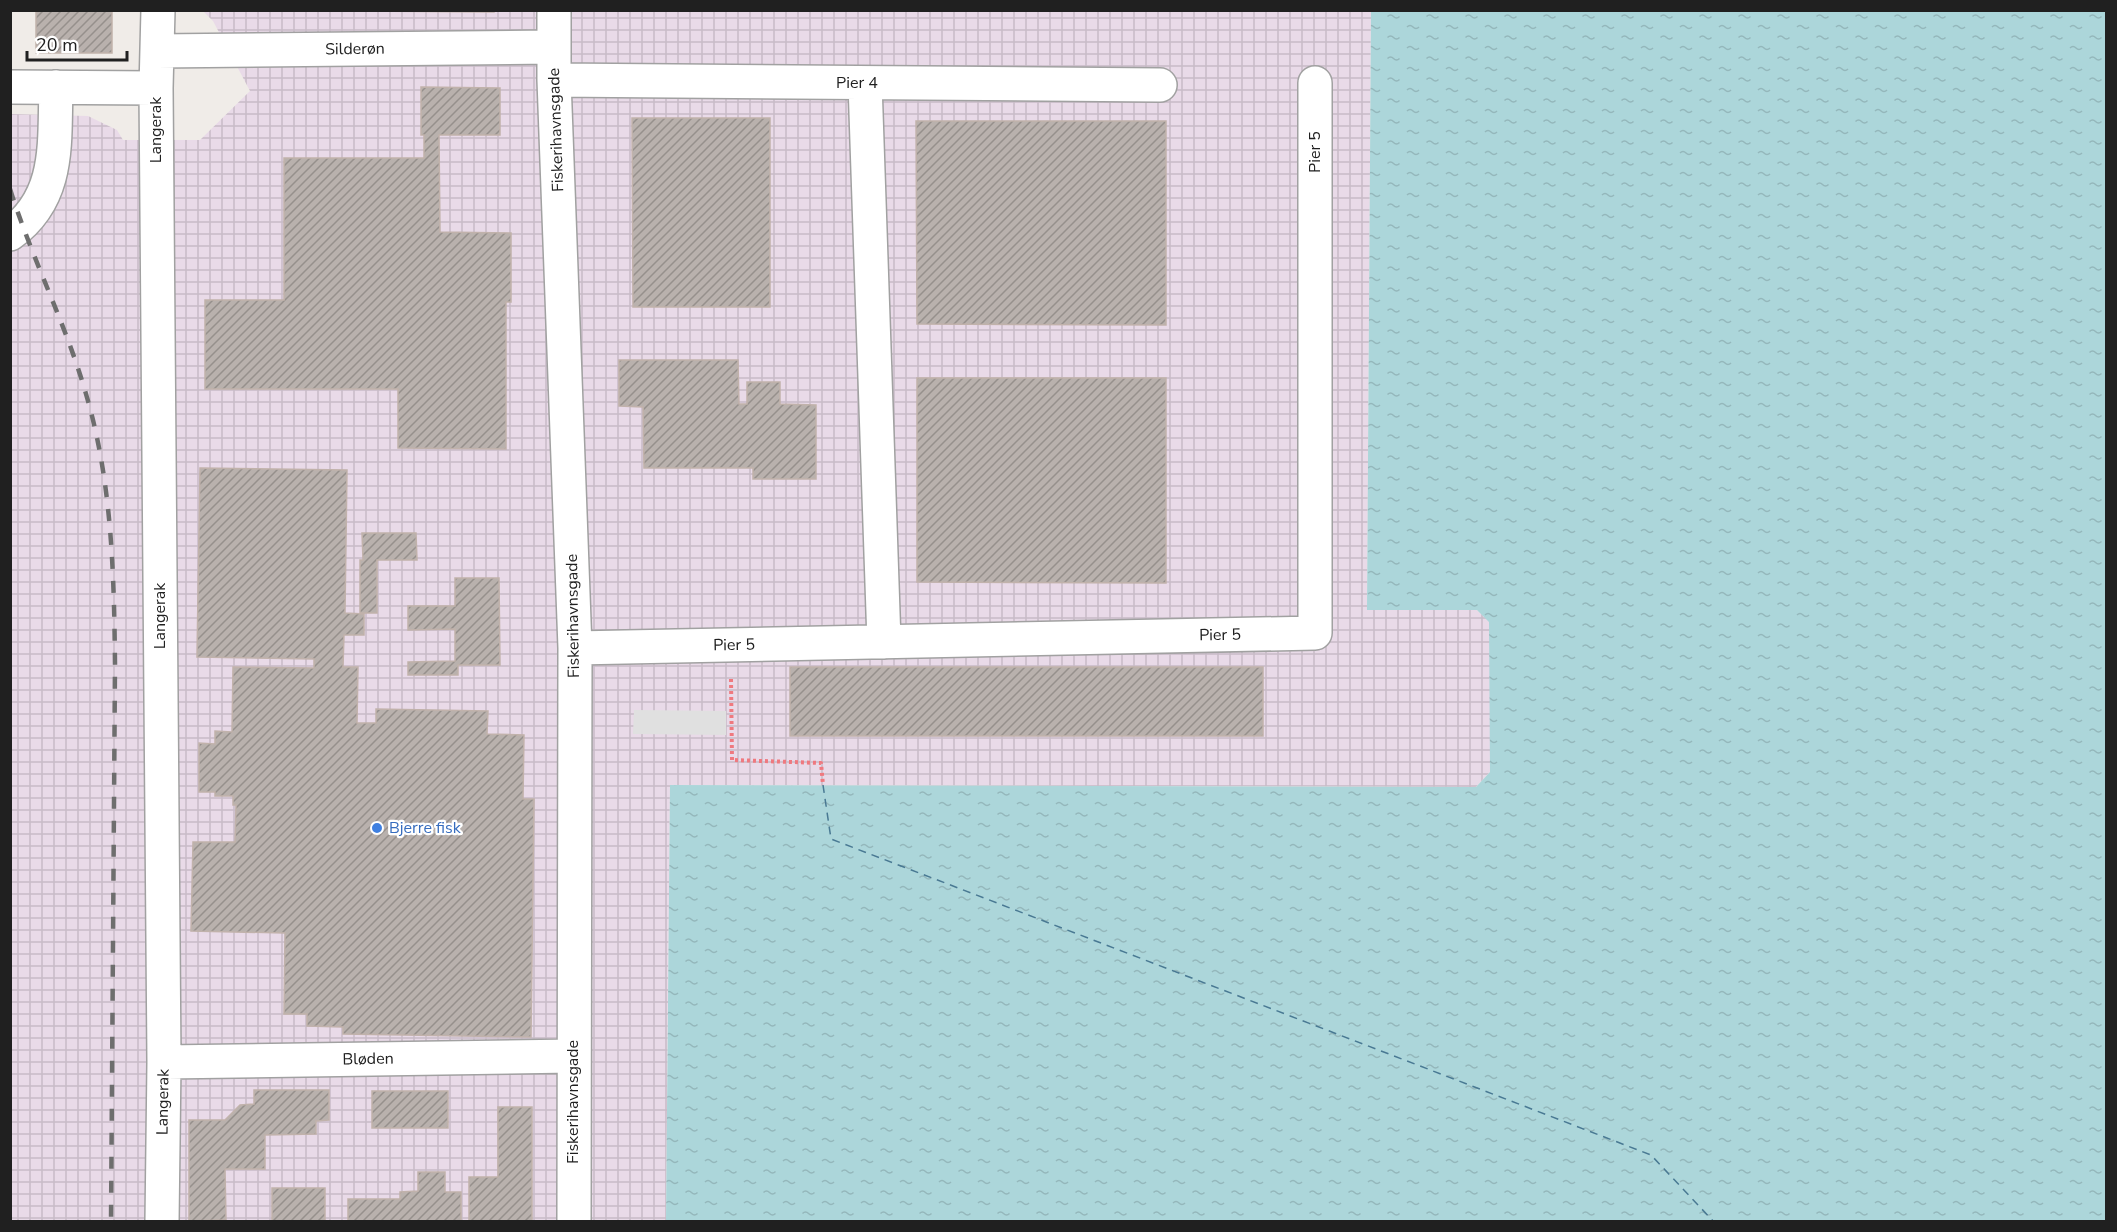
<svg xmlns="http://www.w3.org/2000/svg" width="2117" height="1232" font-family="'Nunito Sans',sans-serif">
<style>
.industrial{fill:url(#industrial-grid)}
.parking{fill:#e0e0e0}
.water{fill:url(#water-ripples)}
.lines{fill:none;stroke-linecap:round;stroke-linejoin:round}
.ferry{stroke:#497993;stroke-width:1.5;stroke-dasharray:8 6;stroke-linecap:butt}
.building{fill:url(#building-hatch);stroke:#c1b2ab;stroke-width:1.5}
.minor-casing{stroke:#a1a1a1;stroke-width:36}
.path{stroke:#ef797f;stroke-width:4;stroke-dasharray:3 3;stroke-linecap:butt}
.minor{stroke:#fff;stroke-width:33}
.rail{stroke:#6e6e6e;stroke-width:4.5;stroke-dasharray:12 12;stroke-linecap:butt}
.shop-dot{fill:#3f7fe0;stroke:#fff;stroke-width:2}
.labels{text-anchor:middle;dominant-baseline:central;stroke-width:4.5;stroke-linejoin:round;paint-order:stroke}
.street-label{font-size:16px;fill:#202020;stroke:#fff}
.shop-label{font-size:16px;fill:#366cbe;stroke:#fff;text-anchor:start}
</style>
<defs>
<pattern id="industrial-grid" width="8" height="8" patternUnits="userSpaceOnUse" patternTransform="scale(1.5)"><rect width="8" height="8" fill="#e9dae8"/><path d="M0 4h8M4 0v8" fill="none" stroke="#c8bbc7"/></pattern>
<pattern id="water-ripples" width="26" height="14" patternUnits="userSpaceOnUse" patternTransform="scale(1.5)"><rect width="26" height="14" fill="#acd6da"/><path d="M2 4q2-2 4 0t4 0M15 11q2-2 4 0t4 0" fill="none" stroke="#94b7bb"/></pattern>
<pattern id="building-hatch" width="6" height="6" patternUnits="userSpaceOnUse" patternTransform="scale(1.5)"><rect width="6" height="6" fill="#b9b1ad"/><path d="M-1 1l2-2M0 6l6-6M5 7l2-2" fill="none" stroke="#96908c"/></pattern>
</defs>
<rect width="100%" height="100%" fill="#f0ece8"/>
<path class="industrial" d="M203 11H1371L1367 610H1477L1490 622V772L1476 787 670 785 666 1221 11 1222V114L88 116 117 130 123 140H200L250 91 213 21Z"/>
<path class="parking" d="M634 710 726 711V735L633 734Z"/>
<path class="water" d="M1371 11H2106V1221H666L670 785 1476 787 1490 772 1489 622 1477 610H1367Z"/>
<g class="lines">
<path class="ferry" d="M823 785 831 839 1651 1155 1714 1222"/>
</g>
<path class="building" d="M36 10H112V53H36Z
M211 10H494V12Z
M421 87 500 88V135H439L440 232 511 233V302H506V449L398 448V389H205V300H284V158H424V135H421Z
M632 118H770V307H633Z
M916 121H1166V325L917 324Z
M619 360H738L739 404H747V382H780V404L816 405V479H753V468H644L643 407 619 406Z
M917 378H1166V583L917 582Z
M200 468 347 470 345 613 364 614V635H344L343 667H358L357 723H376V709L488 711 487 734 524 735 523 799H534L531 1037 343 1034V1027L307 1026V1014H284L285 933 191 931 193 842H235L236 805H233V796H215V792H199V743L215 744V731L232 732 233 667 314 668V659L197 657Z
M362 533H416L417 560H377V613H360V560H363Z
M455 578H499L500 665H458V675H408V662L455 661V629L408 630V606H455Z
M790 667H1263V736H790Z
M254 1090H329V1120L316 1121V1134L265 1135V1169H225L226 1220 189 1221V1120H225L240 1105 254 1104Z
M372 1091H448V1128H372Z
M498 1107H532V1221L469 1222V1177H498Z
M418 1172H445V1192H461V1222H348V1199H400V1192L418 1191Z
M272 1188H325V1222H272Z"/>
<g class="lines">
<defs>
<path id="minor" d="M158 10 156 88 164 1062 162 1222
M554 10V80L575 648 574 1222
M157 51 554 47
M554 80 1160 85
M865 83 884 642
M10 87 156 88
M10 234C61 197 54 143 56 87
M575 648 1315 633V83
M164 1062 573 1056"/>
</defs>
<use href="#minor" class="minor-casing"/>
<path class="path" d="M731 679 732 760 821 763 823 785"/>
<use href="#minor" class="minor"/>
<path class="rail" d="M10 189C32 259 66 324 86 394 112 482 114 573 115 664L111 1222"/>
</g>
<circle class="shop-dot" cx="377" cy="828" r="6"/>
<g class="labels">
<g class="street-label">
<text transform="translate(355 49) rotate(-1)">Silderøn</text>
<text x="857" y="83">Pier 4</text>
<text transform="translate(156 130) rotate(-90)">Langerak</text>
<text transform="translate(556 130) rotate(-92)">Fiskerihavnsgade</text>
<text transform="translate(1315 152) rotate(-90)">Pier 5</text>
<text transform="translate(160 616) rotate(-90)">Langerak</text>
<text transform="translate(573 616) rotate(-91)">Fiskerihavnsgade</text>
<text transform="translate(1220 635) rotate(-1)">Pier 5</text>
<text transform="translate(734 645) rotate(-1)">Pier 5</text>
<text transform="translate(368 1059) rotate(-1)">Bløden</text>
<text transform="translate(163 1102) rotate(-89)">Langerak</text>
<text transform="translate(573 1102) rotate(-90)">Fiskerihavnsgade</text>
</g>
<g class="shop-label">
<text x="389" y="828">Bjerre fisk</text>
</g>
</g>
<rect width="2117" height="1232" fill="none" stroke="#202020" stroke-width="24"/>
<path d="M27 51v9h100v-9" fill="none" stroke="#202020" stroke-width="3"/>
<text x="36" y="51" font-size="18" fill="#202020" stroke="#ffffff" stroke-width="4.5" paint-order="stroke">20 m</text>
</svg>
